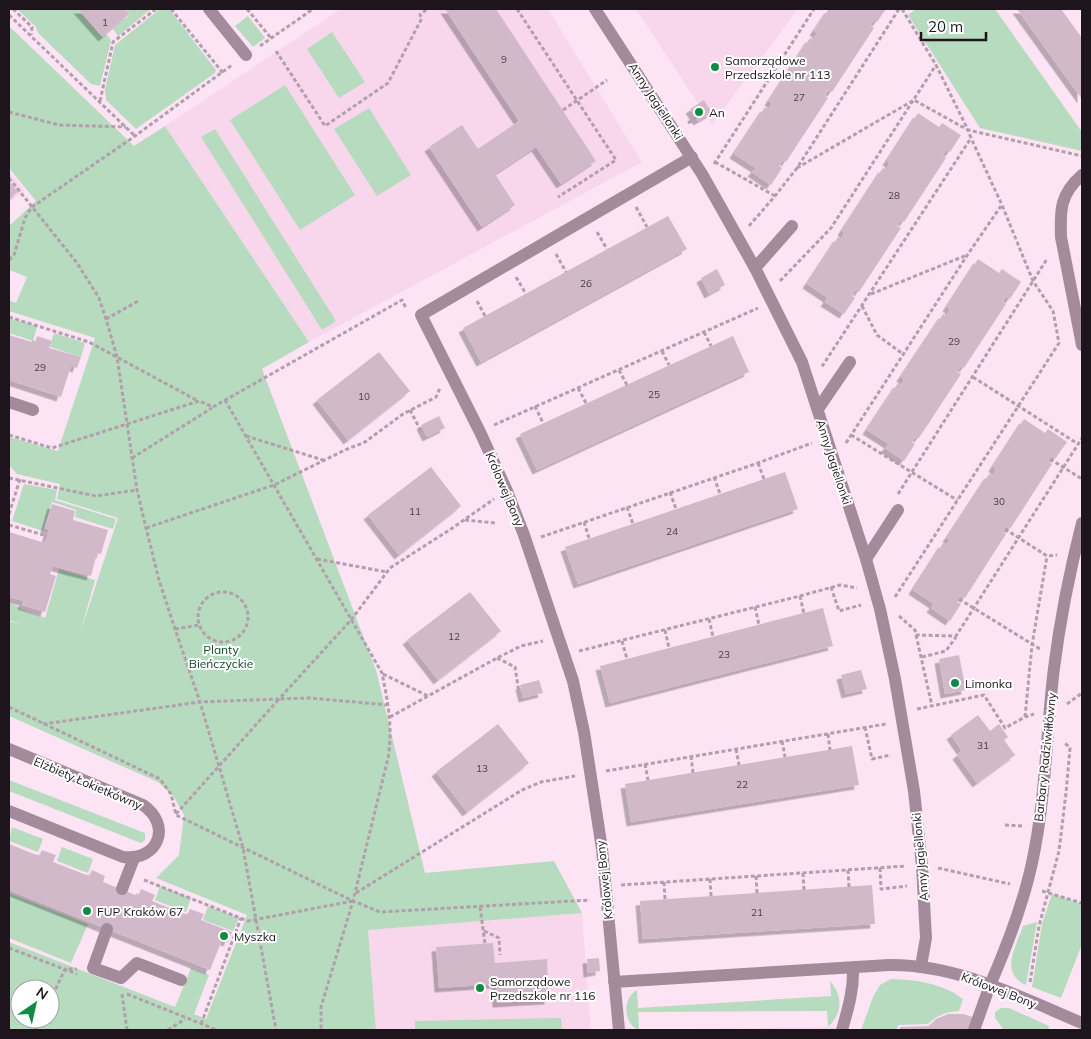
<svg xmlns="http://www.w3.org/2000/svg" width="1091" height="1039" font-family="Mulish,sans-serif">
<style>
.built{fill:#f8d7ed}
.green{fill:#b6dbbe;fill-rule:evenodd}
.building{fill:#d2b9ca;filter:url(#shadow)}
.lines{fill:none;stroke-linecap:round;stroke-linejoin:round}
.path{stroke:#b29fac;stroke-width:3;stroke-dasharray:4 2.5;stroke-linecap:butt}
.lane{stroke:#a48b9c;stroke-width:12}
.street{stroke:#a48b9c;stroke-width:12}
.poi-dot{fill:#118a44;stroke:#fff;stroke-width:2}
.labels{text-anchor:middle;dominant-baseline:central;stroke-width:4;stroke-linejoin:round;paint-order:stroke}
.number-label{font-size:10px;fill:#4a3e47}
.poi-label{font-size:12px;fill:#1d151b;stroke:#fff;text-anchor:start}
.street-label{font-size:12px;fill:#1d151b;stroke:#fff}
.park-label{font-size:12px;fill:#0a4c24;stroke:#fff}
</style>
<defs>
<filter id="shadow"><feDropShadow dx="-4.5" dy="4.5" stdDeviation="0" flood-color="#0004"/></filter>
</defs>
<rect width="100%" height="100%" fill="#fde4f5"/>
<path class="built" d="M341 9H548L642 162 309 342 165 126Z
M636 9H798L712 125Z
M9 171 24 190 9 203Z
M582 913 591 1030H376L368 930Z
M834 1027 838 1030H619Z"/>
<path class="green" d="M17 9H78L102 37 106 34 111 40 100 86 91 84 38 33 36 27Z
M124 9H151L118 36 113 29 129 15Z
M160 9H169L216 70 215 73 136 129 106 100 105 90 115 45Z
M916 9H995L1082 132V151L980 128 908 15Z
M248 16 265 38 253 47 235 26Z
M9 26 134 146 165 126 309 342 262 369 376 670 425 873 554 861 582 913 368 930 376 1030H9V942L175 1007 191 968 209 975 194 1014 206 1019 247 915 156 878 179 855 184 815 174 797 158 782 9 716V621L23 625 9 620V603L20 607V609L45 618 59 569 95 580 80 633 118 518 57 499 60 484 17 474 9 465V437L58 451 95 338 9 311V300L16 303 27 277 9 270V226L36 201 9 168ZM20 989H50V1019H20Z
M332 32 365 82 339 98 307 49Z
M285 85 355 195 300 230 230 120Z
M369 108 411 175 377 196 334 129Z
M215 129 336 321 322 330 201 137Z
M9 318 37 326 33 341 9 333Z
M54 333 85 343 81 357 50 347Z
M24 484 57 490 55 500 116 519 113 529 75 517 76 510 52 502 43 531 12 521Z
M9 780 145 833V840L141 843 9 791Z
M12 827 43 839 38 852 9 841Z
M62 847 93 859 88 873 57 861Z
M160 886 191 898 186 912 155 900Z
M9 893 88 924 71 963 9 938Z
M1052 894 1082 904V944L1061 998 1032 987 1042 924Z
M208 906 239 918 233 931 203 920Z
M1037 922 1026 985C999 973 1016 947 1023 926Z
M891 979C917 980 942 983 963 999L959 1011C946 1012 937 1015 928 1024L898 1025 897 1030H861L873 997 880 985Z
M830 981C843 996 843 1013 828 1027L827 1011 638 1012 639 1030C623 1024 622 998 637 990L638 1008 831 996Z
M1001 1008H1009L1049 1026 1048 1030H1004L995 1018V1012Z
M561 1018 562 1030H415V1021Z"/>
<path class="building" d="M78 9H124L129 14 103 37Z
M445 9H496L596 161 561 184 536 147 495 174 515 205 482 227 429 147 462 125 478 149 519 121Z
M829 9H886L877 22 874 20 870 25 874 28 832 92 828 90 825 96 828 98 786 162 783 160 779 166 782 168 771 185 752 172 756 168 734 154 765 107 768 110 772 103 769 101 810 38 813 40 817 33 814 31Z
M1017 9H1061L1082 38V99Z
M704 100 712 113 698 121 690 109Z
M918 113 939 127 942 123 961 135 950 152 946 150 943 155 946 158 904 222 901 220 897 226 901 228 859 292 856 289 852 296 855 298 844 314 825 302 828 298 807 284 838 237 841 239 844 233 842 231 883 168 886 170 890 163 887 161Z
M9 181 18 192 9 199Z
M668 216 687 249 481 362 463 328Z
M978 259 999 273 1002 269 1021 282 1010 299 1006 296 1003 302 1006 304 964 368 961 366 957 372 961 374 919 438 916 436 912 442 915 444 904 461 885 448 889 444 867 430 898 383 901 385 904 380 901 377 943 314 946 316 950 309 947 307Z
M717 269 725 285 709 294 701 278Z
M9 335 35 343 37 336 52 341 49 348 81 357 77 368 71 366 61 397 9 380Z
M733 336 749 372 537 470 520 434Z
M379 352 410 391 348 440 317 400Z
M439 416 445 428 427 437 421 425Z
M1024 419 1045 433 1048 429 1067 442 1055 459 1052 456 1049 462 1052 464 1010 529 1007 526 1003 532 1006 534 965 598 961 596 957 602 961 604 950 621 931 608 934 604 913 590 943 543 946 545 950 540 947 538 989 474 992 476 996 470 993 467Z
M431 467 461 506 399 555 368 515Z
M785 472 798 509 578 584 565 547Z
M52 504 75 511 73 520 108 530 101 554 97 553 91 576 53 566 50 574 56 576 45 612 22 605 24 601 9 597V564L11 556H9V532L45 543 49 529 45 528Z
M470 592 501 631 438 680 407 640Z
M823 608 833 646 610 703 600 666Z
M959 655 966 690 945 694 939 659Z
M861 670 867 689 846 694 841 675Z
M539 680 543 693 523 698 520 685Z
M978 715 990 731 999 724 1008 737 1004 740 1015 755 977 783 957 755 962 751 951 735Z
M498 724 529 763 467 812 436 772Z
M852 746 859 785 631 822 625 784Z
M9 844 39 856 42 850 56 855 53 862 89 876 92 870 105 876 103 882 138 896 141 889 155 895 152 901 187 915 190 909 204 914 201 920 232 932 228 942 222 940 210 970 9 890Z
M872 885 875 924 643 939 640 901Z
M493 943 495 963 547 959 549 1000 497 1003 496 984 439 988 436 947Z
M599 958 600 971 588 973 587 959Z
M948 1014H963L973 1017 968 1030H900V1027L929 1026 936 1019Z"/>
<g class="lines">
<path class="path" d="M13 9 32 27 31 35
M171 9 223 73
M247 9 271 38
M517 9 616 160 558 197
M902 9 936 65 968 130 1082 156
M9 15 135 136
M260 46 313 9
M276 51 325 126 388 83 422 18 420 15 427 9
M100 101 113 42 156 9
M563 110 607 80
M9 112 59 125 126 127
M688 123 696 118
M715 162 775 196
M714 164 814 9
M797 168 914 100 968 130 971 138 821 368
M9 178 77 263 99 298 106 319 117 357 137 490 146 528 159 580 175 629 200 702 243 848 276 1030
M636 207 647 227
M749 226 775 196 797 168 899 9
M597 232 607 249
M556 254 566 272
M9 260 14 255 25 218 32 207 135 136 232 65
M516 277 526 294
M780 281 831 228 936 65
M871 294 967 255
M477 301 485 316
M862 306 877 335 903 354
M9 317 89 342 198 401
M106 319 140 300
M704 332 711 346
M662 351 669 365
M619 370 627 385
M973 377 1078 444
M578 388 586 403
M225 400 382 673C388 702 393 729 388 758L353 901 321 1007V1030
M535 406 543 423
M410 410 422 433
M494 425 758 308
M9 435 52 448 199 401 213 407 402 300 406 308
M851 435 957 500
M246 436 323 460
M846 443 968 254 1001 206
M132 458 212 408
M1050 459 1082 479
M758 463 764 479
M714 477 720 494
M9 478 96 496 137 490
M670 492 676 509
M898 494 1047 259
M627 507 633 524
M9 514 20 479
M465 520 496 523
M584 522 589 538
M9 525 47 536
M146 528 274 485 345 450 365 442 403 414 436 397 440 388
M1005 529 1047 556 1057 555
M541 537 758 463 812 443
M317 559 387 572
M831 587 839 611 861 605
M198 617a25 25 0 1 1 50 0a25 25 0 1 1-50 0Z
M800 596 804 614
M895 597 1059 343 1053 311 1033 281 1002 205 971 138
M959 599 1040 649
M755 607 759 625
M899 616 915 630 916 635 956 636 1082 438
M709 619 713 637
M175 629 199 625
M665 630 669 648
M916 635 932 706
M622 641 627 659
M579 651 800 596 840 585 857 588
M922 657 946 651 956 637
M497 658 515 667 519 693
M383 674 428 696
M1067 704 1082 693
M9 707 160 779 171 794 176 815 353 901 380 912 590 900
M917 709 984 695 1005 728 1025 717 1034 714
M390 717 497 658 521 646 543 641
M1025 717 1032 645 1047 556
M43 724 200 702 279 699 351 620 390 568 451 529 494 499
M865 727 872 759 891 755
M828 734 830 750
M782 741 785 757
M736 749 739 765
M691 756 693 773
M645 764 648 780
M606 771 886 724
M176 814 279 699 310 698 388 705
M1005 825 1022 826
M880 868 881 889 907 886
M938 868 1010 884
M848 870 849 887
M803 873 804 890
M756 876 757 893
M710 879 711 896
M144 880 248 921 353 901
M664 882 665 899
M621 885 906 866
M1042 891 1082 903
M356 893 522 790 541 782 575 776
M480 907 485 944
M484 931 499 938 500 955
M9 948 77 974
M1030 982 1039 926 1059 851 1066 793 1070 748 1064 742
M122 994 127 1030
M127 994 217 1030
M50 1001 65 969H77
M201 1024 241 918
M35 1030 41 1019
M168 1030 185 1019"/>
<path class="lane" d="M209 9 246 55
M755 268 792 226
M9 402 33 410
M818 409 850 362
M866 559 898 510
M122 889 134 858
M107 929 93 968 121 978 137 963 181 980
M974 1030 990 985"/>
<path class="street" d="M595 9 702 174 755 268 802 362 866 559 880 609 895 679 914 791 922 866 926 938 921 966
M1082 175C1060 194 1060 210 1061 237L1082 345
M9 749 143 805C172 825 159 861 123 857L9 811
M614 982 889 965C957 964 1020 997 1082 1023
M990 985C1007 946 1023 905 1032 863 1046 799 1046 733 1054 668 1060 620 1070 570 1082 523
M619 1030 602 849 584 732 573 681 524 535 507 491 480 432 421 315 692 157
M842 1030C848 1009 854 989 853 967"/>
</g>
<g class="poi-dot">
<circle cx="715" cy="67" r="5"/>
<circle cx="699" cy="112" r="5"/>
<circle cx="955" cy="683" r="5"/>
<circle cx="87" cy="911" r="5"/>
<circle cx="224" cy="936" r="5"/>
<circle cx="480" cy="988" r="5"/>
</g>
<g class="labels">
<g class="number-label">
<text x="105" y="22">1</text>
<text x="504" y="59">9</text>
<text x="799" y="97">27</text>
<text x="894" y="195">28</text>
<text x="586" y="283">26</text>
<text x="954" y="341">29</text>
<text x="40" y="367">29</text>
<text x="654" y="394">25</text>
<text x="364" y="396">10</text>
<text x="999" y="501">30</text>
<text x="415" y="511">11</text>
<text x="672" y="531">24</text>
<text x="454" y="636">12</text>
<text x="724" y="654">23</text>
<text x="983" y="745">31</text>
<text x="482" y="768">13</text>
<text x="742" y="784">22</text>
<text x="757" y="912">21</text>
</g>
<g class="poi-label">
<text x="725" y="60">Samorządowe<tspan x="725" dy="14">Przedszkole nr 113</tspan></text>
<text x="709" y="112">An</text>
<text x="965" y="683">Limonka</text>
<text x="97" y="911">FUP Kraków 67</text>
<text x="234" y="936">Myszka</text>
<text x="490" y="981">Samorządowe<tspan x="490" dy="14">Przedszkole nr 116</tspan></text>
</g>
<g class="street-label">
<text transform="translate(656 101) rotate(57)">Anny Jagiellonki</text>
<text transform="translate(834 462) rotate(72)">Anny Jagiellonki</text>
<text transform="translate(505 489) rotate(67)">Królowej Bony</text>
<text transform="translate(1045 757) rotate(-84)">Barbary Radziwiłłówny</text>
<text transform="translate(88 783) rotate(23)">Elżbiety Łokietkówny</text>
<text transform="translate(920 857) rotate(-95)">Anny Jagiellonki</text>
<text transform="translate(604 880) rotate(-96)">Królowej Bony</text>
<text transform="translate(999 990) rotate(21)">Królowej Bony</text>
</g>
<g class="park-label">
<text x="221" y="649">Planty<tspan x="221" dy="14">Bieńczyckie</tspan></text>
</g>
</g>
<rect width="1091" height="1039" fill="none" stroke="#1d151b" stroke-width="20"/>
<g transform="translate(35 1004) rotate(34)"><circle r="24" fill="#ffffff" stroke="#a5a1a4"/>
<path d="M0-4L9 19L0 12L-9 19Z" fill="#118a44"/>
<text y="-8" font-size="14" font-weight="bold" text-anchor="middle" fill="#1d151b">N</text>
</g>
<path d="M921 32v8h65v-8" fill="none" stroke="#1d151b" stroke-width="2.5"/>
<text x="928" y="32" font-size="15" fill="#1d151b" stroke="#ffffff" stroke-width="4" paint-order="stroke">20 m</text>
</svg>
